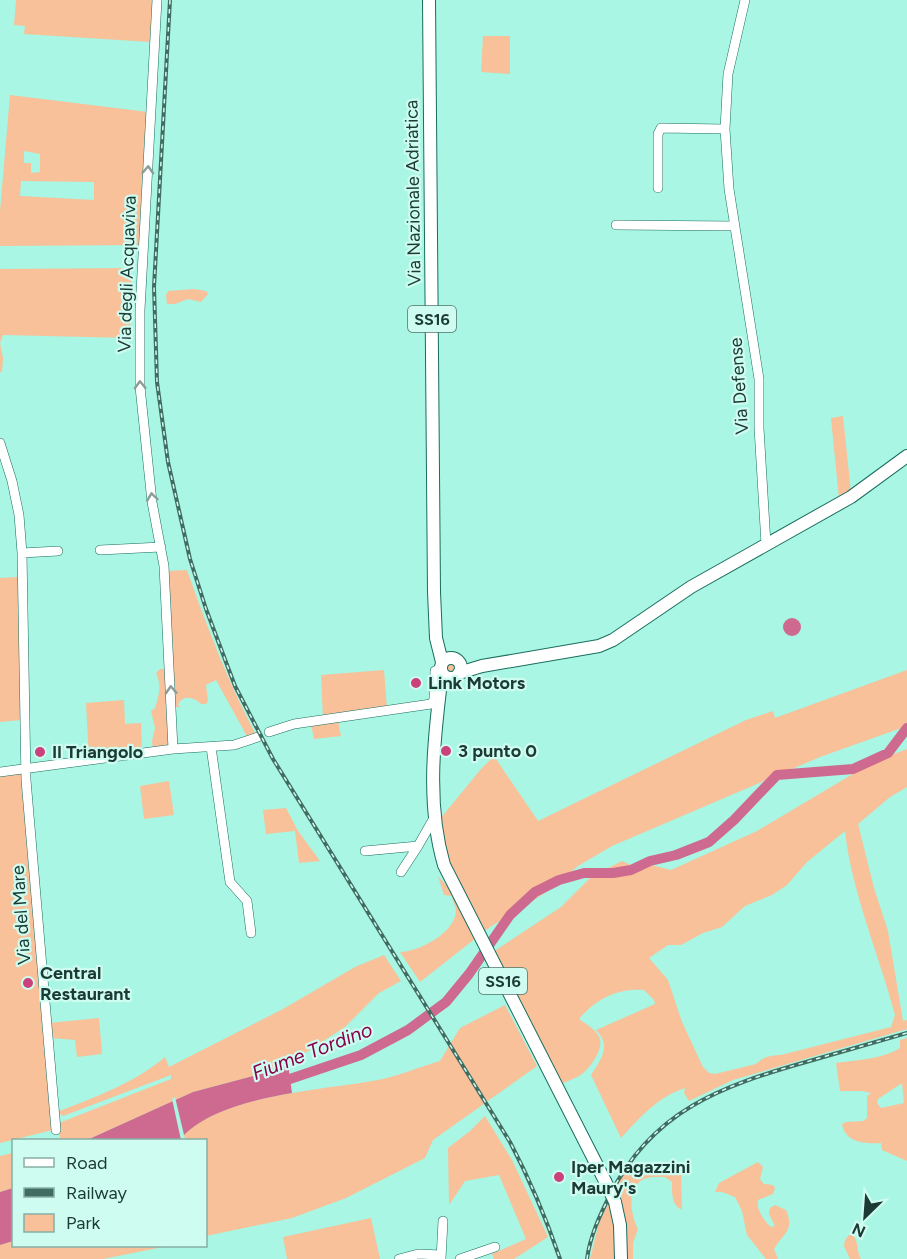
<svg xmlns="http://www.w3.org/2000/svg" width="907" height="1259" font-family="Figtree,sans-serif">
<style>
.green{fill:#f8c199;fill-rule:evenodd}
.water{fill:#ce698f}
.pier{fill:#a8f6e3}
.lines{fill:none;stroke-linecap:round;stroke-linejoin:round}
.river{stroke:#ce698f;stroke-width:10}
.minor-casing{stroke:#1a6d5e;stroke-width:10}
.major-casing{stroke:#1a6d5e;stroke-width:14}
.minor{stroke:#fff;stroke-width:9}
.major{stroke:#fff;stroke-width:12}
.rail-casing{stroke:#406c62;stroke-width:4}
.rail{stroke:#cffcf0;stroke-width:1.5;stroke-dasharray:4.5;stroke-linecap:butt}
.major-bridge-casing{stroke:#1a6d5e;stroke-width:14;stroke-linecap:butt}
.major-bridge{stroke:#fff;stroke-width:12}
.oneway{stroke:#8c9c99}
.poi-dot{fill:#ca417c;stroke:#cffcf0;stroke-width:2}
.labels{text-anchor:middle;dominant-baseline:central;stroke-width:4.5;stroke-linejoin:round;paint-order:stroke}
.shield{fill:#cffcf0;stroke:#50746c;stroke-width:1.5}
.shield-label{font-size:16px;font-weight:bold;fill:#1a3a33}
.street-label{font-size:18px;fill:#1a3a33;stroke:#cffcf0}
.poi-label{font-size:18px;font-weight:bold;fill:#1a3a33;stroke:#cffcf0;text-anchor:start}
.water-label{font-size:20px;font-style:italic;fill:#87014a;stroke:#cffcf0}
</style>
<rect width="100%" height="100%" fill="#a8f6e3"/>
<path class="green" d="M16 0H153L151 42 24 34 25 26 14 25Z
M483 36H510V74L481 72Z
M10 95 148 112 139 245 0 246V211ZM24 151 40 154V172L31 173V163H24ZM21 181 94 182V200L20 196Z
M132 268 130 338 3 335 0 343 3 358 2 372H0V269Z
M194 289 206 291 208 294 201 302 188 299 175 304H167L166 295 168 291Z
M843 416 851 493 839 499 831 418Z
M187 570C207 627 228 682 256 735L248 738 216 680 206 685 208 701 206 704H201C195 698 187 695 180 701L178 705 181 707H175L167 571Z
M18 577 22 720 0 722V578Z
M443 667a8 8 0 1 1 16 0a8 8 0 1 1-16 0Z
M160 669H167L171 746 153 749 152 741 155 728 151 711 155 708C159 695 162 686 156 673Z
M384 670 387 709 323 719 321 675Z
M907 670V726L820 757 612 846 578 866 545 893 490 927 420 982 400 952C418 952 456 933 456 910 456 906 452 901 452 896L444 895 438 876 448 887 454 899 464 895 446 856 440 819 481 769 494 756 538 821 746 720 773 711 775 718Z
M124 700 125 724 141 723 142 751 89 758 86 703Z
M338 721 341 736 314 739 311 724Z
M907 749V787L890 797 858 824 874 888 888 931 903 1021 907 1020V1029L733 1080 689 1101 684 1093 685 1088C659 1096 639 1118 621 1138L591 1075C601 1059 612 1046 596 1030L655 1004 654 1000 644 990C617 988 596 999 579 1019 586 1024 597 1030 600 1039 603 1051 589 1070 579 1076 574 1079 567 1081 561 1084L493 952 561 907 592 876 622 861 641 870 651 865 671 870 757 831 873 762ZM845 831C852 894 879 954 895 1015L891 1027 781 1055C771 1055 763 1057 756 1064L715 1074 709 1073 703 1067 682 1022 668 980 649 958 668 945H681L703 933 722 927 745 906 772 895 787 885 807 862Z
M24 772 53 1130 0 1143V774Z
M169 781 174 815 144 819 140 786Z
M286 808 298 831 320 861 299 863 295 831 266 834 263 810Z
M384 955 401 981 379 993 345 1027 288 1064 264 1073 193 1092 87 1140H60L59 1123 171 1079V1075L63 1116 57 1112C95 1097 133 1084 165 1057L169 1067 283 1009 355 967Z
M505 1005 537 1066 433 1140 425 1158 346 1198 292 1218 206 1236V1140H180C214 1095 325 1090 378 1080 399 1076 419 1067 440 1061L460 1028Z
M99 1018 102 1054 77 1057 75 1040 51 1038 49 1023Z
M907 1038V1161L882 1150 881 1143C866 1144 845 1143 842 1124L846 1122 863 1121 867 1118V1096L871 1093 862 1091H840L836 1063C857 1060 883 1059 900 1048V1040ZM902 1083 904 1103 881 1108 877 1103 878 1099Z
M485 1116 512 1160 548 1237 514 1259H494L492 1254 526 1239 499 1175 465 1181 449 1205 448 1148 470 1131Z
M13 1153V1188L0 1192V1156Z
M758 1162 763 1167 760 1179 764 1184 773 1185 775 1188 773 1194 758 1200C756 1209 764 1221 771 1227L775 1226 769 1214 770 1208 775 1205 786 1210C795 1231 783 1233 774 1249L778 1259H766L747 1235 742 1211 735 1197 722 1192H715L719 1183Z
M639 1163 662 1165 681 1171 682 1210C671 1205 672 1192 672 1182L665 1177C657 1177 649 1176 642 1180 626 1190 631 1215 638 1229L633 1243V1259H626L614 1190C621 1179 625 1165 639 1163Z
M609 1202 613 1206 617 1259H590L599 1223Z
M371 1218 380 1259H287L283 1237Z
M849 1235H853C859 1242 856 1251 861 1259H850L844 1246 845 1240Z
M13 1241 14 1246H168L103 1259H0V1245Z"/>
<path class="water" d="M783 627a9 9 0 1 1 18 0a9 9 0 1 1-18 0Z
M288 1064 292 1093C257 1099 202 1111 180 1140H87L193 1092 264 1073Z
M13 1188V1241L0 1245V1192Z"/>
<path class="pier" d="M175 1097 185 1139 184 1140H181L172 1099Z"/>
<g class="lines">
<path class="river" d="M278 1083 361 1055 408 1030 446 1002 469 974 510 915 535 892 559 880 584 873H613L631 870 650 861 676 855 709 842 734 820 777 775 853 769 888 753 907 728"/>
<defs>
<path id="minor" d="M157 0 140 310V387L152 502 164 566 173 749
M745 0 728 74 725 129 729 189 759 379V428L766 544
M658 188V134L661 128 725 129
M616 225 735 226
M0 443 12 481 19 515 22 553 26 780 56 1130
M100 550 161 547
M22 553 58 551
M269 732 294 724 431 704 434 700 435 671 440 669
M211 747 230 882 247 901 251 933
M0 772 173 749 234 745 258 737
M365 851 418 846 434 818
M401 872 418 846
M399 1259 418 1254 441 1255
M441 1259 443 1221
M460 1259 495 1247"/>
<path id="major" d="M429 0 434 592 436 638 442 662
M441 668a10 10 0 1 1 20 0a10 10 0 1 1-20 0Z
M459 673 482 666 599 646 613 640 691 587 851 497 907 456
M442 674C434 737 426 803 444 865L605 1181
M615 1202 620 1225 621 1259"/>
</defs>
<use href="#minor" class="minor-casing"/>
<use href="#major" class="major-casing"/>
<use href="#minor" class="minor"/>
<use href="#major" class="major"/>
<defs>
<path id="rail" d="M170 0 154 287 157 382 168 462 190 559 206 609 235 686 273 759 510 1142C530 1180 546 1218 560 1259
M587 1259C590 1236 600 1215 610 1195 652 1111 721 1086 806 1062 840 1052 873 1043 907 1033"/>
</defs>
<use href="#rail" class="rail-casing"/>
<use href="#rail" class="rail"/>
<defs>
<path id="major-bridge" d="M605 1181 615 1202"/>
</defs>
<use href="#major-bridge" class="major-bridge-casing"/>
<use href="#major-bridge" class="major-bridge"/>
</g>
<defs><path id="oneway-chevron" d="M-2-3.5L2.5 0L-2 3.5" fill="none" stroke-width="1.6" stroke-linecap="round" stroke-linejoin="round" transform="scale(1.5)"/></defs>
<g class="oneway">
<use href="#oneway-chevron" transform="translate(148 170) rotate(-87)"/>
<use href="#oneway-chevron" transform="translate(140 385) rotate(-92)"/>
<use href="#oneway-chevron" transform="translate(152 497) rotate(-98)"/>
<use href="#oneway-chevron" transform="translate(171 690) rotate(-93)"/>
</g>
<g class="poi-dot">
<circle cx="416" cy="683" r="6"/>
<circle cx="446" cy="751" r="6"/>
<circle cx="40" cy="752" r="6"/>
<circle cx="28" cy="983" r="6"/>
<circle cx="559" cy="1177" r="6"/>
</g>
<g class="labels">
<g class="shield">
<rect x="408" y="306" width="48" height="26" rx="4.5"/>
<rect x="479" y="968" width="48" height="26" rx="4.5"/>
</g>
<g class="shield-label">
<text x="432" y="319">SS16</text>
<text x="503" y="981">SS16</text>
</g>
<g class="street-label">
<text transform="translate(413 193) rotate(-91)">Via Nazionale Adriatica</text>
<text transform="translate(127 274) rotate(-88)">Via degli Acquaviva</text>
<text transform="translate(739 386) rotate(-94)">Via Defense</text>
<text transform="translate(21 915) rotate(-94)">Via del Mare</text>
</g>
<g class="poi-label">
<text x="428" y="683">Link Motors</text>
<text x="458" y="751">3 punto 0</text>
<text x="52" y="752">Il Triangolo</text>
<text x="40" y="973">Central<tspan x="40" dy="21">Restaurant</tspan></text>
<text x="571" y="1167">Iper Magazzini<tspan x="571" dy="21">Maury's</tspan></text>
</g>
<g class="water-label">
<text transform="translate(312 1051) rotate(-21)">Fiume Tordino</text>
</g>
</g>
<rect x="12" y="1139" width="195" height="108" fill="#cffcf0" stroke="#87aea4" stroke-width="1.5"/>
<rect x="24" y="1158" width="30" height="9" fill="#ffffff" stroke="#87aea4" stroke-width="1.5"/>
<text x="66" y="1169" font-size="18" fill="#1a3a33">Road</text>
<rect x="24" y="1188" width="30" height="9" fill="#406c62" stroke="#87aea4" stroke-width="1.5"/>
<text x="66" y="1199" font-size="18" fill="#1a3a33">Railway</text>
<rect x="24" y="1214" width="30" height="18" fill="#f8c199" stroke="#87aea4" stroke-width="1.5"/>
<text x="66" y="1229" font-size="18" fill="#1a3a33">Park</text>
<g transform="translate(865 1217) rotate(205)" stroke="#cffcf0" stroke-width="4.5" paint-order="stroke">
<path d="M0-4.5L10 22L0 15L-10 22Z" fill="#1a3a33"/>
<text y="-9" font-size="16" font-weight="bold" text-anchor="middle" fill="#1a3a33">N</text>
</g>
</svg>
